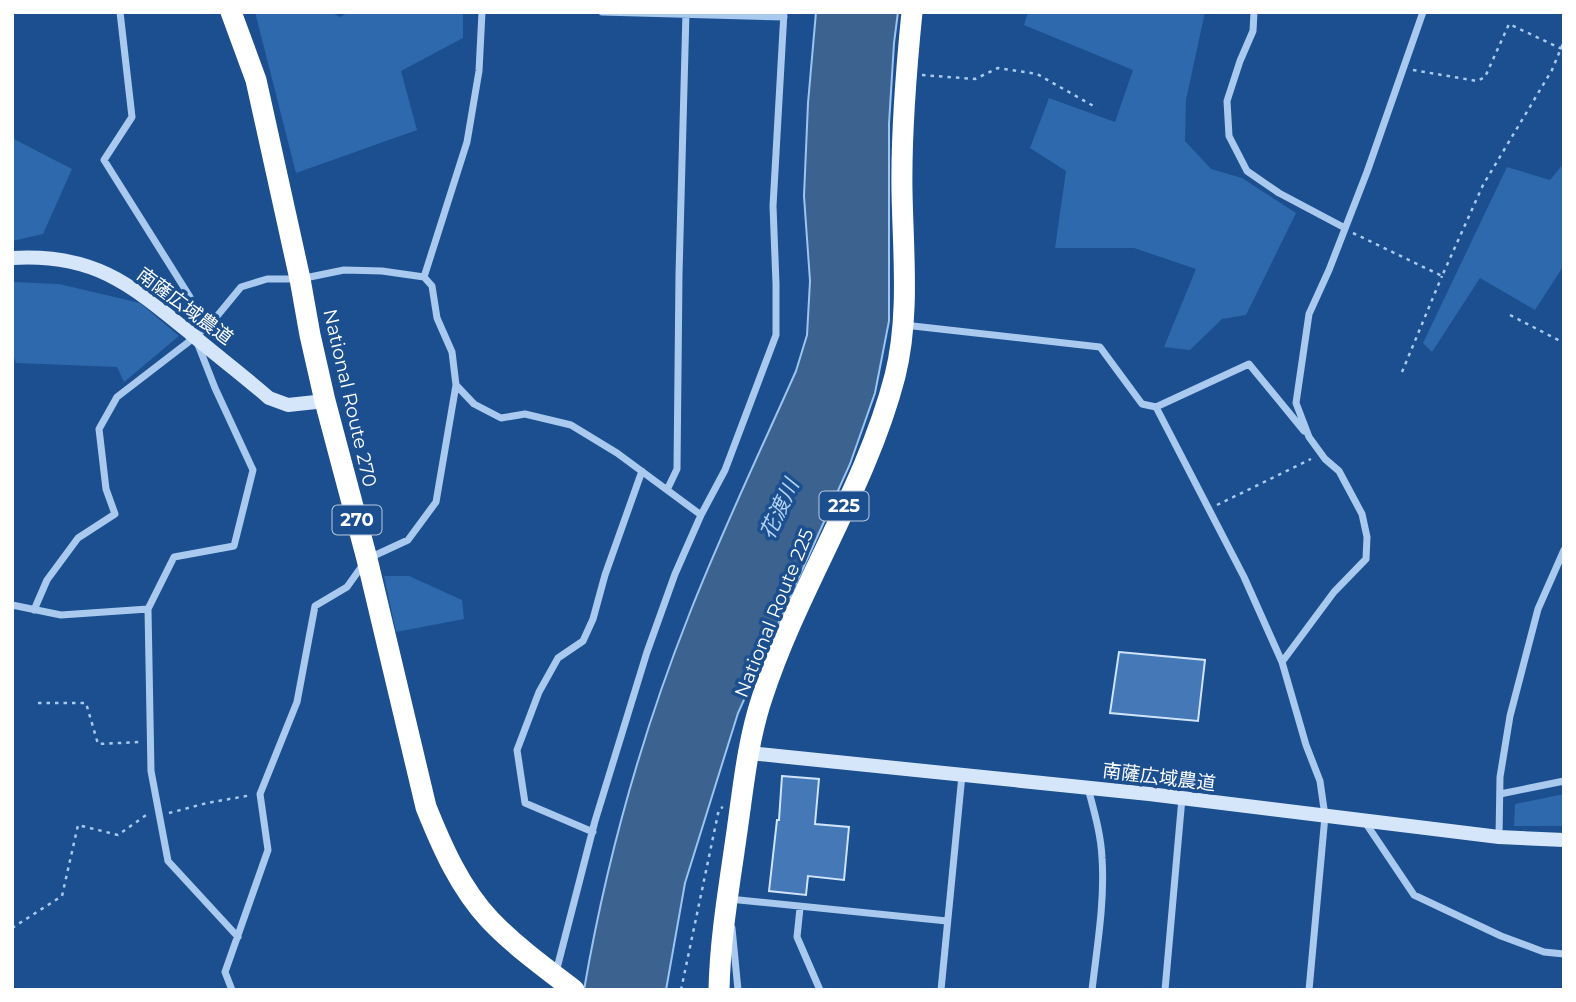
<svg xmlns="http://www.w3.org/2000/svg" width="1576" height="1002" font-family="Montserrat,'Noto Sans JP',sans-serif">
<style>
.green{fill:#2e69ad}
.water{fill:#3c6290;stroke:#9cc4f0;stroke-width:2}
.building{fill:#4478b7;stroke:#cfe3fa;stroke-width:2}
.lines{fill:none;stroke-linecap:round;stroke-linejoin:round}
.path{stroke:#a9c9ee;stroke-width:2.5;stroke-dasharray:3.5 5;stroke-linecap:butt}
.street{stroke:#a9c9ee;stroke-width:7}
.secondary{stroke:#d6e6fa;stroke-width:14}
.highway{stroke:#fff;stroke-width:21}
.labels{text-anchor:middle;dominant-baseline:central;stroke-width:7;stroke-linejoin:round;paint-order:stroke}
.shield{fill:#1b4f8f;stroke:#bbcadd;stroke-width:2}
.shield-label{font-size:18px;font-weight:bold;fill:#fff}
.street-label{font-size:19px;fill:#fff;stroke:#1b4f8f}
.water-label{font-size:21px;font-style:italic;fill:#b5d3f5;stroke:#1b4f8f}
</style>
<rect width="100%" height="100%" fill="#1b4f8f"/>
<path class="green" d="M255 12H330L340 17 349 12H463V38L401 71 417 130 296 173Z
M1028 12H1205L1186 100 1185 141 1211 169 1242 178 1296 213 1246 315 1222 319 1190 350 1164 347 1196 269 1134 248H1055L1066 171 1030 148 1049 98 1115 122 1133 70 1024 25Z
M12 138 72 169 43 234 12 241Z
M1564 163V265L1535 310 1480 278 1432 352 1423 343 1507 167 1550 180Z
M12 282 59 284 140 303 179 336 124 382 117 367 16 363 12 351Z
M384 576H409L462 600 464 619 396 632Z
M1564 794V826H1514L1515 804Z"/>
<path class="water" d="M816 12H898L894 43 889 124V321L875 393 850 464 738 713 685 883 666 990H584C606 862 641 736 689 615 721 533 760 452 796 371L807 335 810 281 804 196 808 103Z"/>
<path class="building" d="M1119 652 1205 660 1198 721 1110 713Z
M782 776 819 779 815 824 849 827 844 880 808 876 806 895 769 891 777 820H779Z"/>
<g class="lines">
<path class="path" d="M1413 70 1477 81 1485 77 1509 24 1564 50
M922 75 975 79 998 68 1037 74 1097 108
M1353 233 1442 276 1483 185 1552 70 1564 41
M1510 315 1564 343
M1402 372 1442 276
M1217 505 1311 459
M38 703H86L98 744 140 742
M169 813 207 803 252 795
M12 928 62 896 78 825 118 835 149 813
M681 990 719 809 723 807"/>
<path class="street" d="M120 12 132 117 104 160 190 297 195 337 215 388 253 470 234 546 174 557 148 609 151 771 168 861 238 937
M602 12 784 17
M1254 12 1253 31 1240 61 1227 101 1229 136 1247 171 1279 193 1345 228
M424 277 467 142 479 71 482 12
M904 325 1100 347 1142 404 1156 407 1249 364 1304 431
M1156 407 1244 577 1282 662
M667 490 677 469 679 274 686 12
M12 605 61 615 148 609
M34 610 47 580 78 538 115 514 106 489 99 429 117 397 195 337 213 321 241 287 267 279H300L344 270 382 271 424 277 432 286 437 318 452 352 456 385 474 404 501 418 525 414 571 425 617 453 701 515
M1088 788C1094 811 1101 834 1102 858 1105 901 1097 947 1092 990
M1500 794 1564 781
M1365 822 1414 895 1501 936 1544 952 1564 954
M593 832 525 803 517 750 539 692 558 658 583 641 593 619 605 575 642 471
M1499 837 1500 777 1510 716 1538 609 1564 550
M729 899 947 921
M800 908 797 937 820 990
M732 928 738 990
M556 972 595 821 647 652 675 574 701 515 725 470 776 335V284L773 206 784 12
M232 990 225 972 268 850 260 794 297 702 315 606 347 587 367 559 408 540 436 502 456 385
M941 990 962 775
M1165 990 1182 798
M1309 990 1325 816 1320 781 1306 745 1282 662 1334 592 1366 559 1367 537 1362 514 1339 471 1325 459 1309 437 1296 403 1309 314 1329 270 1367 172 1423 12"/>
<path class="secondary" d="M12 258C94 253 130 284 190 333 216 355 244 376 269 398L288 405 325 401
M749 753 1149 794 1499 837 1564 840"/>
<path class="highway" d="M231 12 256 80 300 279 310 335 325 401 367 559 426 807C442 847 460 888 490 920 515 946 545 968 574 990
M719 990C720 939 729 888 736 838 743 791 747 743 762 698 798 587 866 488 895 376 910 316 903 252 902 191 901 131 906 72 912 12"/>
</g>
<g class="labels">
<g class="shield">
<rect x="819.5" y="491.5" width="49" height="29" rx="5"/>
<rect x="332.5" y="505.5" width="49" height="29" rx="5"/>
</g>
<g class="shield-label">
<text x="844" y="506">225</text>
<text x="357" y="520">270</text>
</g>
<g class="street-label">
<text transform="translate(185 306) rotate(37)">南薩広域農道</text>
<text transform="translate(350 398) rotate(77)">National Route 270</text>
<text transform="translate(774 613) rotate(-68)">National Route 225</text>
<text transform="translate(1159 777) rotate(7)">南薩広域農道</text>
</g>
<g class="water-label">
<text transform="translate(779 509) rotate(-65)">花渡川</text>
</g>
</g>
<rect width="1576" height="1002" fill="none" stroke="#ffffff" stroke-width="28"/>
</svg>
